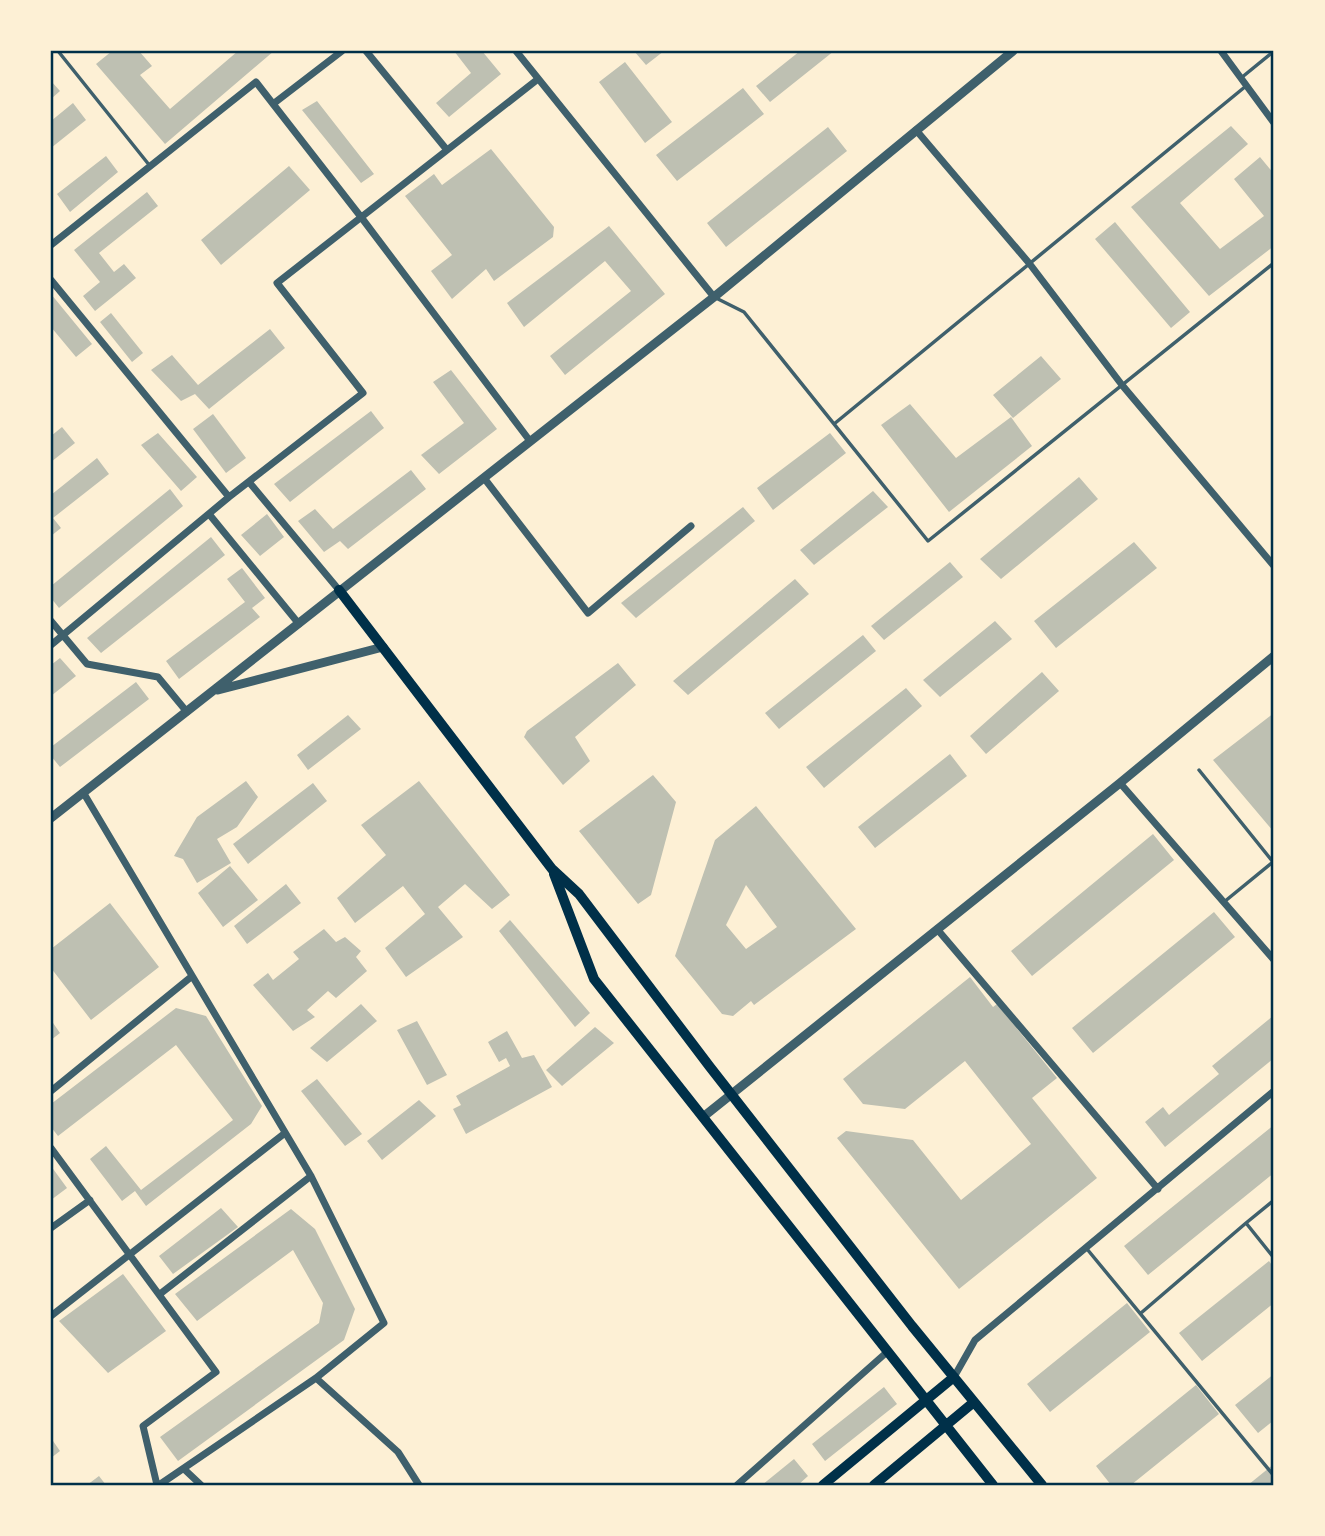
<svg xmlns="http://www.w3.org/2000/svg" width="1325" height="1536" font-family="Inter,sans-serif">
	<rect width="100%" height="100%" fill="#fdf0d5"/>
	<!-- building -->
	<path fill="#bec0b2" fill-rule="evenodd" d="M112,51H139L152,66L140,75L170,109L238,51H274L165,144L96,64Z
		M454,51H482L501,74L449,117L436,103L471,73Z
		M634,51H664L646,65Z
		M800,51H834L770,102L756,86Z
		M625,62L672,122L645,143L599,82Z
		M51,81L60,91L51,99Z
		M743,88L764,114L677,181L656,155Z
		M317,101L374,174L361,183L302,110Z
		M73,103L86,120L51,148V121Z
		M1231,126L1248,144L1180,203L1220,249L1264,216L1234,179L1260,157L1274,174V246L1209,296L1131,207Z
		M828,127L847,151L726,247L707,223Z
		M491,149L554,227L553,237L494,281L486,269L452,299L431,271L452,255L405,196L434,174L442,185Z
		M106,156L118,172L70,212L57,194Z
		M289,166L310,190L221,265L201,240Z
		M147,192L158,206L99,253L114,272L124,264L136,278L95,311L83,296L100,282L74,250Z
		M1115,222L1190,312L1171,328L1095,239Z
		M609,226L665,294L565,375L550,356L631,291L605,261L524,327L507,303Z
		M51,294L92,344L76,357L51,327Z
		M111,313L143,353L132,362L100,322Z
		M270,329L285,348L209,409L195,394L181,401L151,370L172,355L198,385Z
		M1041,356L1061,379L1013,418L993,395Z
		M451,370L497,429L439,474L421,455L464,423L433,382Z
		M910,404L956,458L1011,417L1032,446L949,512L881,425Z
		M371,411L384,428L290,502L274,484Z
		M213,414L246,458L226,473L193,429Z
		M62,427L75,443L51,462V436Z
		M158,433L197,477L181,491L141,445Z
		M830,433L846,453L773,510L757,488Z
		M97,458L109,474L53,518L61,528L51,536V495Z
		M411,470L426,489L348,549L340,541L324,552L298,521L315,509L333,529Z
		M1079,477L1098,499L1001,579L980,559Z
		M170,489L183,506L59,608L51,598V586Z
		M873,491L888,507L814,565L800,550Z
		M743,507L755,521L636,618L621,603Z
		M267,514L284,537L260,556L241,535Z
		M211,537L225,555L101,653L87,638Z
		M1134,542L1157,568L1056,648L1034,621Z
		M950,562L963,577L884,640L871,626Z
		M242,568L265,598L252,608L260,617L179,679L166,661L245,602L227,579Z
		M795,579L809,594L688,695L673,681Z
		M995,621L1012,639L940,697L923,680Z
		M863,635L876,651L779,729L765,713Z
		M60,658L76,676L51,696V665Z
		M618,663L636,685L575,737L590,761L563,785L524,737L527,731Z
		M1042,672L1059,691L986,754L970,736Z
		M136,682L149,699L60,767L51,756V747Z
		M906,688L922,706L824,788L806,767Z
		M1274,713V756L1271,759L1274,763V832L1213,760Z
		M348,715L361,729L308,770L297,755Z
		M950,754L967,776L875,848L858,827Z
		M653,775L676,802L651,895L638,904L579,831Z
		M246,781L258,797L237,827L217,839L231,863L197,883L183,859L174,856L197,817Z
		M419,781L510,895L492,909L465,884L438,907L463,937L406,977L385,948L425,914L403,886L355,923L337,898L386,855L361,825Z
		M313,783L327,801L248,864L233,844Z
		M756,806L856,929L754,1005L751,1001L733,1016L722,1014L675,956L715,840ZM746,885L777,927L746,949L726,925Z
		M1153,834L1174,860L1032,976L1011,951Z
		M230,866L258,900L223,927L198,893Z
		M286,884L301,903L247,944L234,926Z
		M110,903L159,967L91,1020L51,968V949Z
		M1214,912L1235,937L1093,1053L1072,1028Z
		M510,920L590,1013L575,1027L499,931Z
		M324,929L336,942L345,937L361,951L356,957L367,971L336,998L328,991L307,1010L315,1017L293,1031L253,985L268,973L273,980L299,959L293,952Z
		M970,977L993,1007L997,1004L1057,1078L1032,1098L1097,1178L959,1289L837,1138L846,1131L913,1140L961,1200L1031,1144L965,1061L905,1109L863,1104L843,1079Z
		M361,1004L377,1021L327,1062L310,1048Z
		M176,1008L206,1016L262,1106L251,1124L146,1206L135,1191L122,1201L90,1159L106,1146L141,1190L233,1120L176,1045L58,1136L51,1127V1104Z
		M1274,1015V1058L1165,1147L1145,1122L1163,1107L1169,1115L1219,1074L1212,1066Z
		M51,1020L60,1033L51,1040Z
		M417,1021L447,1075L427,1085L397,1030Z
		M595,1027L614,1043L562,1086L546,1070Z
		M507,1031L522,1058L534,1055L552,1087L466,1134L453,1109L461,1105L456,1096L510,1066L506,1058L499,1062L488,1042Z
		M317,1079L362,1134L345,1146L301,1091Z
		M419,1100L436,1116L382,1160L367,1141Z
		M1274,1125V1173L1148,1275L1124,1246Z
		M51,1166L67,1188L51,1200Z
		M221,1208L238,1227L173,1274L159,1256Z
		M291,1209L315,1229L355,1309L344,1340L178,1461L160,1437L319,1323L323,1303L293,1250L197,1321L175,1294Z
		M1269,1261L1274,1268V1303L1202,1361L1179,1333Z
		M123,1274L166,1331L108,1373L59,1321Z
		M1127,1303L1150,1332L1050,1412L1027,1384Z
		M1274,1374V1420L1258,1433L1235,1405Z
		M1196,1385L1219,1414L1131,1485H1111L1096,1466Z
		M884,1387L897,1404L825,1461L812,1444Z
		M51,1438L60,1451L51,1458Z
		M794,1459L808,1476L798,1485H762Z
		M1274,1464V1485H1248Z
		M99,1476L106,1485H87Z"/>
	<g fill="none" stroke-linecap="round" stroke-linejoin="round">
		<!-- service -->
		<path stroke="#3f606c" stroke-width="3.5" d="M58,51L150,166
			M1241,78L1274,51
			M714,297L744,312L928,541L1274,263
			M834,424L1246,86
			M1199,770L1273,862
			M1224,902L1274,861
			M1246,1223L1274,1200
			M1087,1249L1274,1476
			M1141,1313L1246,1223L1274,1258"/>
		<!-- minor -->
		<path stroke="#3f606c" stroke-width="7" d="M366,51L447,150
			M516,51L714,297
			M1221,51L1274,123
			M273,104L342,51
			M916,130L1029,263L1122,385L1274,566
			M51,245L256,82L361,217L530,441
			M51,280L229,497
			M484,478L588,613L691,526
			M249,482L339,590
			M209,514L299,624
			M51,621L87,664L158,677L187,712
			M51,645L229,497L363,393L277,283L538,79
			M1120,783L1274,960
			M83,792L311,1176L384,1323L316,1378L159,1485
			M937,929L1158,1189
			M51,1091L191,977
			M51,1148L216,1372L143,1426L157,1485
			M51,1228L90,1200
			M160,1294L311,1176
			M51,1316L285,1133
			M954,1377L975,1340L1274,1091
			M316,1378L398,1452L419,1485
			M184,1469L201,1485
			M737,1485L887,1352"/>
		<!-- tertiary -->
		<path stroke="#3f606c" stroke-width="9" d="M218,690L383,647
			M51,818L714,297L1013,51
			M703,1117L1120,783L1274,656"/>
		<!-- secondary -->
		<path stroke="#003049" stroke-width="10" d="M339,590L552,869L579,894L710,1067L912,1326L1042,1485
			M554,874L594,979L993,1485
			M823,1485L954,1377
			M874,1485L974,1402"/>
	</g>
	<!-- border -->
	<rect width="1325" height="1536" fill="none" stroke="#fdf0d5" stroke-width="105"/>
	<rect x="52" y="52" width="1220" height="1432" fill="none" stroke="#003049" stroke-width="2.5"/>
</svg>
